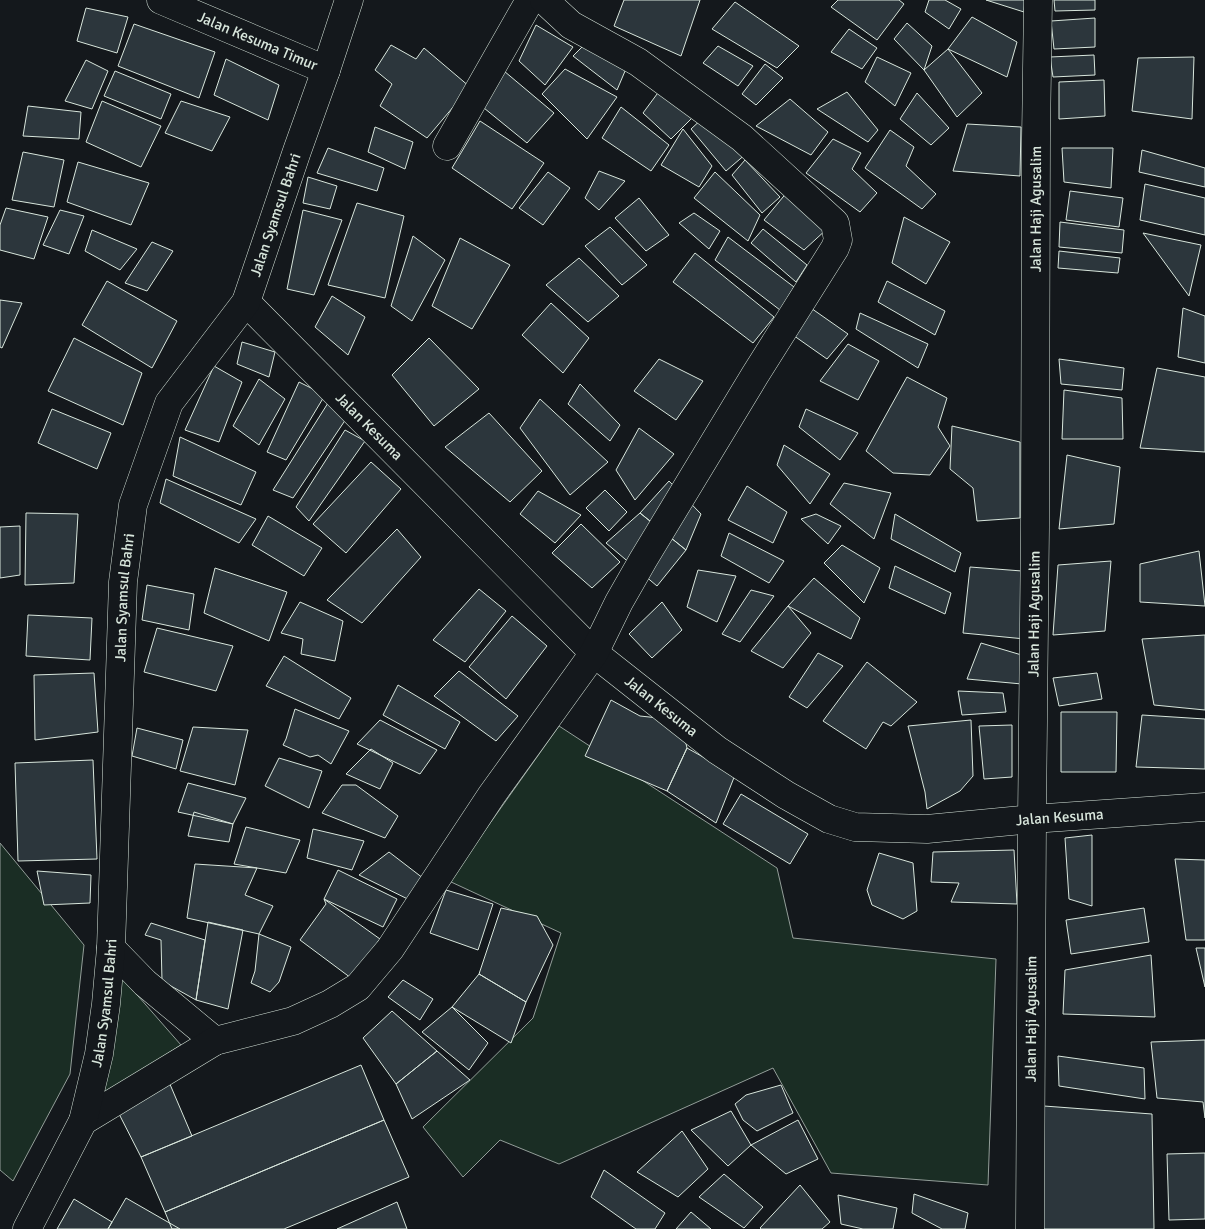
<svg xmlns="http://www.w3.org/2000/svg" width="1205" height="1229" font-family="Signika,sans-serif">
	<rect width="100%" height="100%" fill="#14181c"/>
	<!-- green -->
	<path fill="#1a2d24" stroke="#939e99" d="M559,726L777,868L793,938L996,959L988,1185L831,1173L773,1068L559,1164L500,1140L463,1177L423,1127L533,1018L561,933L449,881Z
		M0,843L84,945L70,1074L13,1181L0,1170Z
		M117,972L181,1045L99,1098Z"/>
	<!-- building -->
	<path fill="#2c363c" stroke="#d8e6dc" d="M624,0H700L681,56L614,26Z
		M838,0H899L904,4L877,40L831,7Z
		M929,0H945L961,9L949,29L925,12Z
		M986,0H1025L1024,12Z
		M1054,0H1095V10L1055,11Z
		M735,2L799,46L777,68L712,29Z
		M86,8L128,17L117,53L77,41Z
		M972,17L1017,42L1007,77L948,49Z
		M1095,18V47L1054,49L1051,21Z
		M907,23L932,46L924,70L894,39Z
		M134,24L215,52L199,98L118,66Z
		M536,25L573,47L545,85L519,61Z
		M849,29L877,48L862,69L831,52Z
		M391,45L416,59L424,48L470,87L427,138L380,106L392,84L375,70Z
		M584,45L628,64L617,90L573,56Z
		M718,46L753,66L738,86L703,63Z
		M948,49L982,93L957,117L924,70Z
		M1094,55L1095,75L1053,77L1050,57Z
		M877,57L911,73L895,106L865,82Z
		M1194,57L1192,119L1132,111L1138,58Z
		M226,59L279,85L268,120L214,95Z
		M86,60L108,71L92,109L65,101Z
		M765,64L783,78L756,105L742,94Z
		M565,69L617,97L587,139L542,94Z
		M115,71L171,94L161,119L104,96Z
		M504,71L554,113L527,143L484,108Z
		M1104,80L1105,116L1059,119V82Z
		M660,90L692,118L671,139L643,113Z
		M847,92L878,130L868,142L817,109Z
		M917,93L949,128L931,145L900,119Z
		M790,99L828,132L811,155L756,126Z
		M102,101L161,126L141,167L86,142Z
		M181,101L230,117L212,151L165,133Z
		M28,106L81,112L79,139L23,136Z
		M621,107L669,145L651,171L602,138Z
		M705,116L747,153L726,171L691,129Z
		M480,121L544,163L512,209L452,168Z
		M967,124L1021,127L1020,176L953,171Z
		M375,127L413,142L405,169L368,152Z
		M683,129L712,166L699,187L661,165Z
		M890,130L914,147L906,166L936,194L922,209L865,168Z
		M833,139L861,153L852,169L877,193L860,212L806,173Z
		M328,148L384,168L377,191L317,173Z
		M1062,148H1113L1111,188L1064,182Z
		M1142,150L1205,168V187L1139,172Z
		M23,152L64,160L54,207L12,200Z
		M745,160L780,197L762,213L732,175Z
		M78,162L149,183L131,225L67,202Z
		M599,171L625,181L599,210L585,198Z
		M548,172L570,188L543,225L519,208Z
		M715,172L760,215L748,241L694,198Z
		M308,177L337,186L330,209L303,203Z
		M1145,184L1205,198V235L1140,220Z
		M788,191L828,228L804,250L764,220Z
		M1070,191L1123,198L1119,227L1066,220Z
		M639,198L669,235L646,251L615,218Z
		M357,203L404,216L385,298L328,285Z
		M6,208L48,217L34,259L0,250V225Z
		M60,210L84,216L69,254L43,245Z
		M303,210L342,220L314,295L287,289Z
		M694,213L720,231L709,249L679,223Z
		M904,217L950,242L926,284L892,263Z
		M1060,222L1124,230L1122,253L1059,247Z
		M610,227L647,265L622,285L585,246Z
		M763,229L807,265L796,282L751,243Z
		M92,230L137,249L120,270L85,251Z
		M1143,233L1201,245L1189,296Z
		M413,236L445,260L412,321L391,306Z
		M728,237L794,287L780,310L715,260Z
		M460,238L510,265L472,329L432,306Z
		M152,242L173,251L147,291L125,283Z
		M1059,251L1120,258L1118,273L1058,268Z
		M695,253L774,317L753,343L673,282Z
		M579,258L619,296L588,322L546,285Z
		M107,281L177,321L152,368L82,325Z
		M887,281L945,311L935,335L878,302Z
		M332,296L365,317L348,355L315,327Z
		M0,300L22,303L2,348L0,347Z
		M551,303L589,338L563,373L522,335Z
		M808,306L848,334L827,359L790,333Z
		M1183,308L1205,316V363L1178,357Z
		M860,313L928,344L918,368L856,329Z
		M74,338L142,373L123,425L48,391Z
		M429,338L479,389L434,426L392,375Z
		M242,342L275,352L269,377L237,364Z
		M848,344L879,361L858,400L820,381Z
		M659,359L703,381L676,420L634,391Z
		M1059,359L1124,368L1122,390L1061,384Z
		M214,366L242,382L219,442L185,430Z
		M1157,368L1205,377V452L1140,448Z
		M907,377L947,398L938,427L950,446L930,475L893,473L866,451Z
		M259,379L285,399L259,445L233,426Z
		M299,382L325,395L286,460L267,452Z
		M580,384L620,425L610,441L568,404Z
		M1064,390L1122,398L1123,439H1062Z
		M540,399L608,462L570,495L520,428Z
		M328,403L348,416L293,498L273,490Z
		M52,409L111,433L97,469L38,443Z
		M806,409L858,433L840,460L799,427Z
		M489,413L542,471L510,502L445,447Z
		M952,426L1020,442V518L977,521L973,488L950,469Z
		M639,428L674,454L635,500L616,470Z
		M345,430L365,441L309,521L296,507Z
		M180,437L256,472L241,505L173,476Z
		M784,445L830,474L810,504L777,465Z
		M1067,455L1120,467L1114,524L1059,529Z
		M371,462L401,489L346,553L313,524Z
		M166,479L256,519L239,543L160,503Z
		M669,481L701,514L686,550L640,513Z
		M844,483L891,493L874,539L830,504Z
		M747,486L787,512L773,543L728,520Z
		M605,490L627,512L609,531L586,508Z
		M538,491L581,515L555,543L520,514Z
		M26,513L78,514L74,583L25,585Z
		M640,513L686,550L657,586L606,543Z
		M816,514L841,526L828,544L801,519Z
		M895,514L961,553L955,572L891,539Z
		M268,516L322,548L304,576L252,545Z
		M581,524L620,562L592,588L552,553Z
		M20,526V575L0,578V527Z
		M397,529L421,557L362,623L327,600Z
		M729,533L784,561L769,583L721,556Z
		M842,545L880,568L864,603L824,563Z
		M1199,551L1205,606L1140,602V564Z
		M1111,561L1105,631L1053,635L1058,565Z
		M895,566L951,593L945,614L889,588Z
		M970,567L1022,571L1025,639L963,633Z
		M215,568L287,592L269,641L204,613Z
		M698,570L736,576L717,622L687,607Z
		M814,578L860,618L851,639L788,606Z
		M147,585L194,594L189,630L142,620Z
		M479,589L506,611L465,662L433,640Z
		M751,590L774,596L740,642L722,634Z
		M300,602L343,621L335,661L301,654L303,639L281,633Z
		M662,602L682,630L652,658L629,634Z
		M788,606L811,633L783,668L751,651Z
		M28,615L92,618L90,660L26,656Z
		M512,616L547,646L506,699L469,667Z
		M157,628L233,646L216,691L144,672Z
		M1205,635V710L1154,705L1142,639Z
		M981,643L1025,656L1022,684L967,679Z
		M818,653L843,666L807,708L789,697Z
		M284,656L351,698L339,719L266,686Z
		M867,662L917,702L891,726L883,722L866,749L823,721Z
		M459,671L518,716L496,741L434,696Z
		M94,673L98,732L35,740L34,675Z
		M1097,673L1102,699L1059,706L1053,678Z
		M398,685L460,722L445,749L383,715Z
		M958,691L1003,693L1006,712L962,715Z
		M611,700L640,716L668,719L683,731L687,748L667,791L585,756Z
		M295,709L349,731L331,764L318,755L310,757L283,745L286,739Z
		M1061,712H1117L1116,772H1061Z
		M1142,715L1205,719V769L1136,767Z
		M380,720L437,750L420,774L357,744Z
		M971,720L973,776L960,791L927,809L925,792L908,726Z
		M1012,725V777L984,779L979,726Z
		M193,727L248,730L235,785L180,771Z
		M137,728L183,740L176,769L132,756Z
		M687,748L735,775L716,823L667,791Z
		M371,749L393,763L380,789L346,774Z
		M279,758L322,771L309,808L265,786Z
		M93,760L97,859L18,861L15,763Z
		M188,783L246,798L233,824L178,812Z
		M342,785H356L398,816L385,838L322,813Z
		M741,794L808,834L790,864L723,824Z
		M194,812L233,824L229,842L188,836Z
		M246,827L300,840L286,873L234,864Z
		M313,829L364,841L352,870L307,858Z
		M1092,835V906L1069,899L1065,838Z
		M1014,850L1017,904L951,902L959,883L931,882L933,852Z
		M389,852L432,885L430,910L359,875Z
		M879,853L913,863L917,911L903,919L872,905L867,890Z
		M1175,859L1205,860V940H1186Z
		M195,864L257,868L245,895L273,906L259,934L187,918Z
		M338,870L397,899L383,927L324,899Z
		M37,871L91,875L90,903L44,905Z
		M446,890L493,904L478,950L430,933Z
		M324,899L380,939L351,978L300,940L326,904Z
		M501,908L537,916L553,945L526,1002L479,974Z
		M1144,908L1149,942L1071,954L1066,920Z
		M208,922L243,930L228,1009L196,1000Z
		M151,923L205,940L196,1000L162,981L161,940L145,935Z
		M259,934L291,947L279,982L270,992L251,983L255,971Z
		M1196,948H1205V987Z
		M1151,955L1155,1017L1063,1014L1065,970Z
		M479,974L526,1002L511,1043L452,1007Z
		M403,980L433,999L420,1020L388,997Z
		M452,1007L488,1043L469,1070L422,1032Z
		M392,1011L437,1051L396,1084L363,1038Z
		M1205,1040V1118L1203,1102L1157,1098L1151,1042Z
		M437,1051L470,1080L412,1119L396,1084Z
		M1058,1056L1144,1068L1145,1099L1059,1086Z
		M361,1065L384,1120L165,1212L141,1157Z
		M169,1082L192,1136L141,1157L117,1110Z
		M781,1085L793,1113L757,1131L743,1120L735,1104L746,1095Z
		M1044,1106L1152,1114L1154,1229H1043Z
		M731,1111L751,1145L728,1166L691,1130Z
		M384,1120L409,1177L284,1229H172L165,1212Z
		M798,1120L818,1159L786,1174L751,1145Z
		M682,1131L708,1169L678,1197L637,1172Z
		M1205,1153V1219L1169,1220L1167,1154Z
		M604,1170L665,1213L655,1229H636L591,1197Z
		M724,1174L763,1207L744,1228L699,1197Z
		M800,1185L830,1222L822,1229H761L760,1228Z
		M914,1194L968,1213L965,1229H942L912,1213Z
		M838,1195L897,1208L893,1229H863L841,1224Z
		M126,1198L180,1229H108Z
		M74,1199L112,1222L108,1229H57Z
		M397,1202L407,1229H337Z
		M691,1212L711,1229H676Z"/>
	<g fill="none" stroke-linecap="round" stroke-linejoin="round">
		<!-- minor casing -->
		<g stroke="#d8e6dc" stroke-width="29">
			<g id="minor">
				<path id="s1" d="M161,0L326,70"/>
				<path d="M447,146L530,0"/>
				<path id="s2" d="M246,302L594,653L717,750L786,795L829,819L855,827L927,829L1032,819L1205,807"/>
				<path d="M111,948L145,983L215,1041"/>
				<path d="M83,1121L215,1041L293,1021L330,1004L358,987L390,949L491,796L594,653L619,602L643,560L755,375L835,248L838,240L835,223L742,138L638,62L571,25L544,0"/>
				<path id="s3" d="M27,1229L83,1121L99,1054L106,1004L111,948L123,582L133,505L169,403L246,302L297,151L326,70L349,0"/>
			</g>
		</g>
		<!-- tertiary casing -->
		<g stroke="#d8e6dc" stroke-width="29">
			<g id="tertiary">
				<path id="s4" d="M1030,1229L1032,819L1035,527L1036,138L1038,0"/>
			</g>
		</g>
		<!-- minor -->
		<use href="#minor" stroke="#14181c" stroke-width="28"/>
		<!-- tertiary -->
		<use href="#tertiary" stroke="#14181c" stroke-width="28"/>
	</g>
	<g text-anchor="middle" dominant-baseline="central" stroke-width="4" stroke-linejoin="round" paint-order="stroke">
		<!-- street labels -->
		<g font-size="15" fill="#d8e6dc" stroke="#14181c">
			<text stroke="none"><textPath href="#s1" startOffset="105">Jalan Kesuma Timur</textPath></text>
			<text stroke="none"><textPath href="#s4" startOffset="1020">Jalan Haji Agusalim</textPath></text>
			<text stroke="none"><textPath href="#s3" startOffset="1068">Jalan Syamsul Bahri</textPath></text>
			<text stroke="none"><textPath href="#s2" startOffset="175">Jalan Kesuma</textPath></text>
			<text stroke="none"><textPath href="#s3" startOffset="648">Jalan Syamsul Bahri</textPath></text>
			<text stroke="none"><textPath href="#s4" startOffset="615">Jalan Haji Agusalim</textPath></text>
			<text stroke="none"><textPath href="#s2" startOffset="580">Jalan Kesuma</textPath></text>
			<text stroke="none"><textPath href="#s2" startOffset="1015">Jalan Kesuma</textPath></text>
			<text stroke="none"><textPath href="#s3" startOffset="242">Jalan Syamsul Bahri</textPath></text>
			<text stroke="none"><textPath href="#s4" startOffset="210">Jalan Haji Agusalim</textPath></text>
		</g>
	</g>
</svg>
